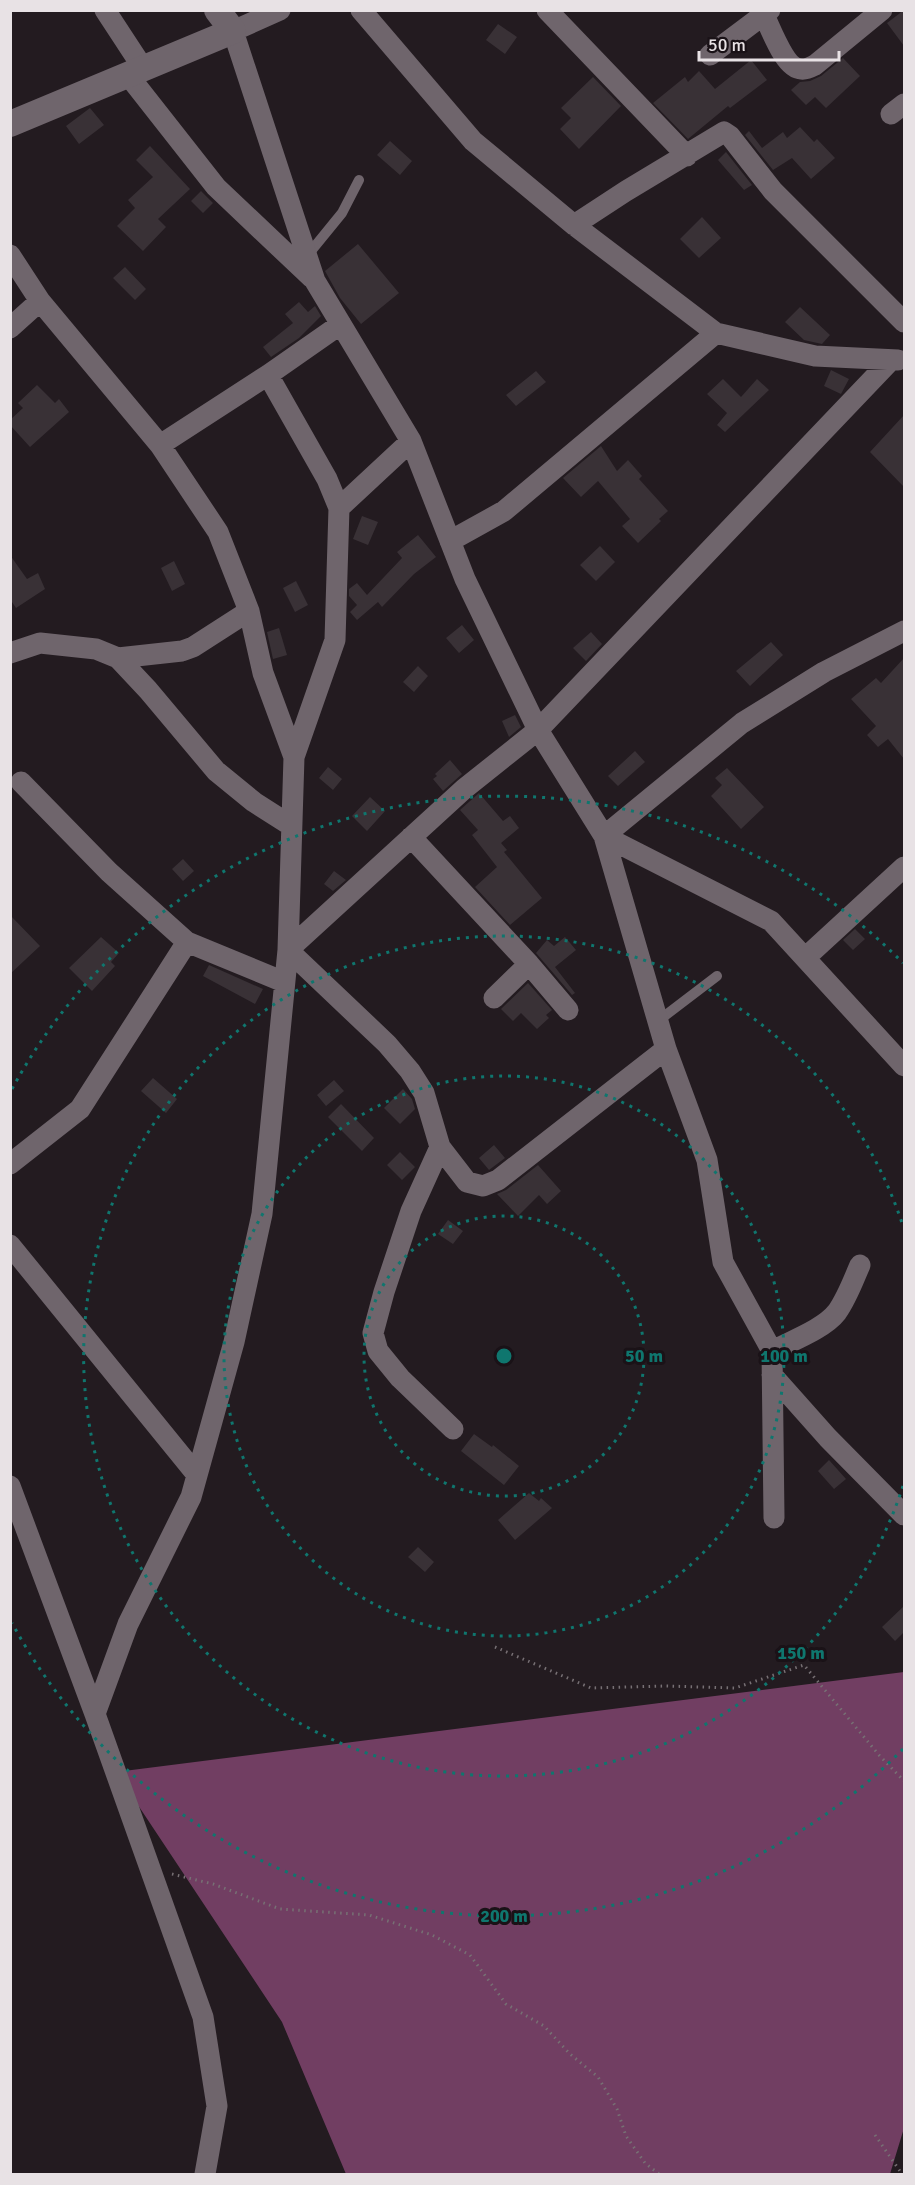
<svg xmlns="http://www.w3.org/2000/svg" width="915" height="2185" font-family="Signika,sans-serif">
	<rect width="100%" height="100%" fill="#231b20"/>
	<!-- forest -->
	<path fill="#713e62" d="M904,1672V2128L890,2174H346L282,2022L116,1772Z"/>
	<!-- building -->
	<path fill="#393136" d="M904,10V46L887,23Z
		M498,24L517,37L505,54L486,40Z
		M843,58L860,76L826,108L815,97L806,105L791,90L800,82L810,81L821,76Z
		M751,60L767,80L730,108L728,106L688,139L653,103L685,77L688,82L699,71L715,89Z
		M593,77L621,106L579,149L560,129L571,118L561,108Z
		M90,108L104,125L79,144L66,126Z
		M800,127L814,142L817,139L835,158L811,179L792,158L773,170L745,135L749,131L762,148L783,132L787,138Z
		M390,141L412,161L400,175L377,155Z
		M150,146L190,189L158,219L166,227L143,251L117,226L135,208L128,200L153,177L136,160Z
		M726,152L752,185L744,190L718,160Z
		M201,191L213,203L203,213L191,201Z
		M702,217L721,238L699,258L680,239Z
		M358,244L399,293L361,324L340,298L325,271Z
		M125,267L146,289L135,300L113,278Z
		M299,302L308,312L315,306L321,316L299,338L271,357L263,347L293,323L285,314Z
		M800,307L830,335L822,344L804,340L785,322Z
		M831,370L849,379L841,394L824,386Z
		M536,371L546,382L516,406L506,395Z
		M723,379L741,397L757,379L769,390L725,432L717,425L727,413L707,394Z
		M37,385L55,403L59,399L69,412L30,447L10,425V420L23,408L18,403Z
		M904,415V487L870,452Z
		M601,446L617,471L628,460L642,476L639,479L668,511L659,519L661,521L638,543L622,526L630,519L598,481L581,497L563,478Z
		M362,516L378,522L368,545L353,539Z
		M418,535L436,557L414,574L382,607L378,602L357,620L350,612L357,605L349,596V589L357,583L367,595L402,558L397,552Z
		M600,546L615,562L596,581L580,565Z
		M10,555L27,579L38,573L45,589L16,608L10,599Z
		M174,561L185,584L172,591L161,568Z
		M296,581L308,605L295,612L283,588Z
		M462,625L474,640L459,653L446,638Z
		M279,628L287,655L273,659L267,632Z
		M591,632L602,644L586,661L573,648Z
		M771,642L783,655L750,686L736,671Z
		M904,658V759L888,739L878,747L867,735L876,726L851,699L876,678L881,683Z
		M418,666L428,676L414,692L403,682Z
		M515,715L521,727L509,737L502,721Z
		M635,751L645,762L618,786L608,776Z
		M450,760L462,774L443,791L433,779L437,776L435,774Z
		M328,767L342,779L333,790L319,778Z
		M727,768L764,807L741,829L711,796L722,785L715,778Z
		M479,793L503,821L510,816L519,828L501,843L507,850L504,852L542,898L510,925L475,887L497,867L472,835L478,830L460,810Z
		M370,797L385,811L367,831L352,816Z
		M183,859L194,871L183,881L172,869Z
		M334,871L346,880L333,891L324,884Z
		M10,915L40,946L10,974Z
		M855,929L865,939L853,950L843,940Z
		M101,937L119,953L111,962L115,966L92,991L69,968Z
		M565,937L576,950L555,967L575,993L572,995L536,953L547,940L554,946Z
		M209,965L263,989L255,1004L203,976Z
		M528,983L552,1010L546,1015L549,1018L537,1029L521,1013L513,1021L501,1009Z
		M153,1078L177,1099L166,1113L141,1091Z
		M334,1080L344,1091L326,1106L317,1095Z
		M403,1089L412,1099L415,1109L400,1124L384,1108Z
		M341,1104L374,1138L362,1151L328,1117Z
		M494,1145L505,1158L489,1170L479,1158Z
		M400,1152L415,1167L402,1180L387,1165Z
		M538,1165L561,1191L547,1204L539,1195L518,1216L497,1194L506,1190Z
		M448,1220L463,1231L453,1244L438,1234Z
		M474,1434L492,1447L493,1445L519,1466L504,1485L461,1451Z
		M829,1460L846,1479L834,1489L818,1471Z
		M529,1493L539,1501L541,1498L552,1508L515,1540L498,1520Z
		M418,1547L434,1562L425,1572L408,1557Z
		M904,1606V1632L895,1641L882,1627Z"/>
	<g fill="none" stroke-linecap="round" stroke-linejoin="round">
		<!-- path -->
		<path stroke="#777074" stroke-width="3" stroke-dasharray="1.5 4.5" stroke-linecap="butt" d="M495,1647L591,1688L666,1686L735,1688L804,1665L879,1755L904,1781
			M172,1874L213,1884L280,1909L369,1915L432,1935L470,1955L506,2004L544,2026L570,2054L598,2077L617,2109L626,2136L645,2163L659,2174
			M875,2135L902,2174"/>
		<!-- service -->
		<path stroke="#6f656c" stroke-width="10" d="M307,256L342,213L359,180
			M658,1021L717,976"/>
		<!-- minor -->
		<path stroke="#6f656c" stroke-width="21" d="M105,10L143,68
			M280,10L233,31L315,281L411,441L465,579L538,730L891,360
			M361,10L473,141L574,225L716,333L815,356L898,360
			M547,10L687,156
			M764,15C771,29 785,69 801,69C806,70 811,67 815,65L882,10
			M710,55L770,10
			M128,75L216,187L312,278
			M891,114L904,104
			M574,225L626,191L724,132L730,136L773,191L904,322
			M10,255L40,301L160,445L218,532L249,611L263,673L294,757
			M10,328L40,301
			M268,375L327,479L339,508L335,640L294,757L288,950L387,1044L410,1071L424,1093L440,1147L467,1182L483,1186L498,1180L666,1049
			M160,445L268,375L341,324
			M339,508L411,441
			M450,541L504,511L716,333
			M10,653L40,643L96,649L118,658L148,690L216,771L254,802L290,825
			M118,658L182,651L193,647L249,611
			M21,782L109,872L187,942L284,982
			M411,837L529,964L568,1010
			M805,958L904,867
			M494,998L529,964
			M440,1147L411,1211L384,1292L373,1333L378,1351L400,1378L453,1429
			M10,1164L80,1109L187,942
			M10,1245L197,1475
			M772,1351C791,1341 824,1329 837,1312C847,1298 853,1281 860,1265
			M772,1375L828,1438L904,1515
			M10,1486L95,1714L203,2017L217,2106L205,2174
			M774,1518L772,1351L723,1262L707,1160L666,1049L604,836L771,921L904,1066
			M95,1714L128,1624L191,1497L234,1342L262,1214L288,950L464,789L538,730L604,836L742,723L824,672L904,631"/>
		<!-- tertiary -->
		<path stroke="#6f656c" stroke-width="26" d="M10,124L233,31L217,10"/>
	</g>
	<!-- distance rings -->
	<g fill="none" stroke="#0f766e" stroke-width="3" stroke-dasharray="3 6">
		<circle cx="504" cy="1356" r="140"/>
		<circle cx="504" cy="1356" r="280"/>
		<path d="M903 1486A420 420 0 1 1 903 1226"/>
		<path d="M903 1749A560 560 0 0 1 12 1623M12 1089A560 560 0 0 1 903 963"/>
	</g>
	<circle cx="504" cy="1356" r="9" fill="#0f766e" stroke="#1a1217" stroke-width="3"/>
	<g font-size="18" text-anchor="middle" font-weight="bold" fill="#0f766e" stroke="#1a1217" stroke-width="6" stroke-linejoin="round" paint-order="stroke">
		<text x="644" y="1362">50 m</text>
		<text x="784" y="1362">100 m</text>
		<text x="801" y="1659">150 m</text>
		<text x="504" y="1922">200 m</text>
	</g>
	<!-- border -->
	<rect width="915" height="2185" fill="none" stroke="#e8e2e5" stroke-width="24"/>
	<!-- scale -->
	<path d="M699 51v9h140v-9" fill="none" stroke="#e8e2e5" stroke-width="3"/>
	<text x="708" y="51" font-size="18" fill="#e8e2e5" stroke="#1a1217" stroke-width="4.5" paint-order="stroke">50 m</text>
</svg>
